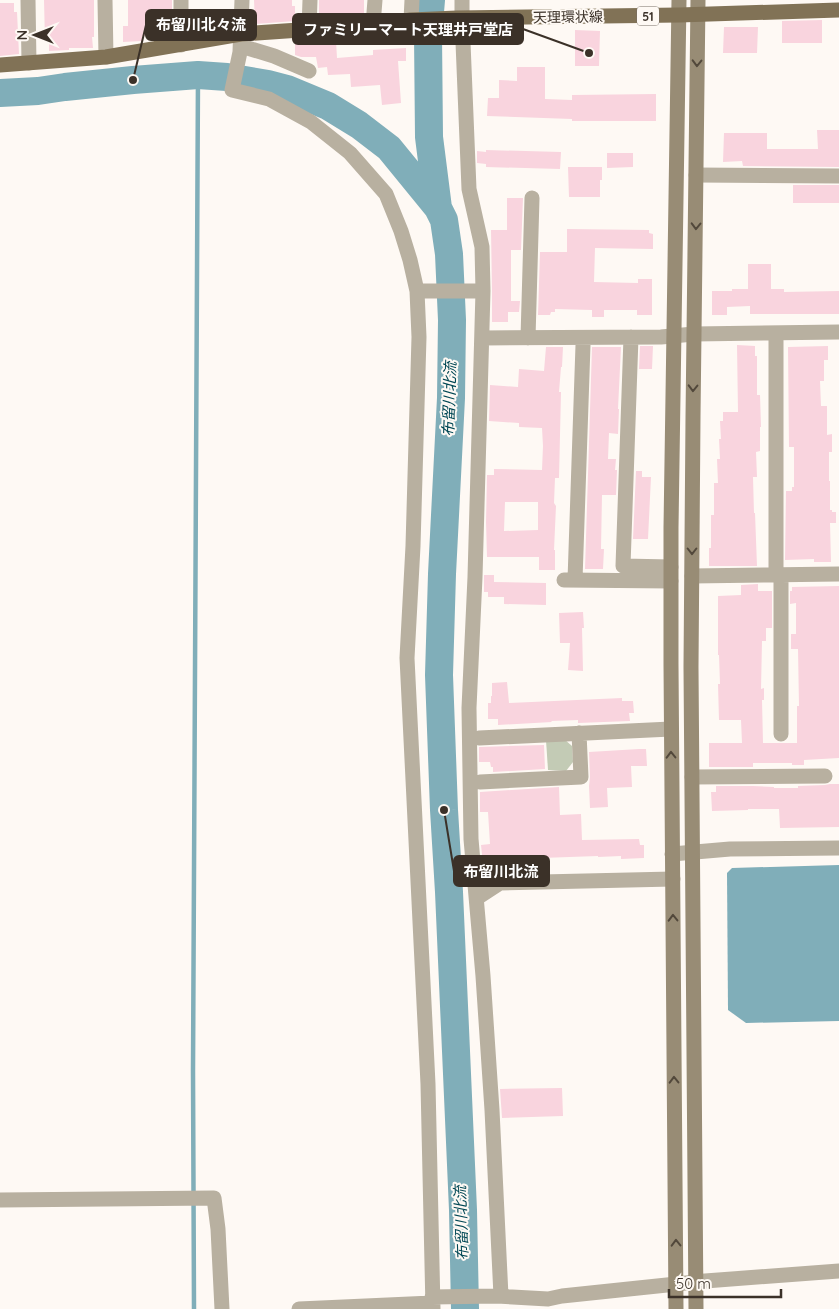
<svg xmlns="http://www.w3.org/2000/svg" width="839" height="1309" font-family="Quicksand,'Noto Sans JP',sans-serif">
	<rect width="100%" height="100%" fill="#fef9f4"/>
	<!-- green -->
	<path fill="#c3cbb5" d="M564,739L572,746L573,762L566,771L548,770L546,740Z"/>
	<!-- water -->
	<path fill="#80aeb9" d="M839,865V1021L746,1023L728,1010L727,873L732,868Z"/>
	<g fill="none" stroke-linecap="round" stroke-linejoin="round">
		<!-- stream -->
		<path stroke="#80aeb9" stroke-width="4.5" d="M194,1309L193,1071L198,75"/>
		<!-- river -->
		<path stroke="#80aeb9" stroke-width="28" d="M431,0L428,35L429,137L438,208L444,220L449,254L452,320L451,398L442,574L439,675L444,810L449,892L463,1210L465,1309
			M0,93L38,91L65,87L133,80L198,75L227,77L268,84L287,89L328,106L359,125L389,148L438,208"/>
	</g>
	<!-- building -->
	<path fill="#f9d4de" fill-rule="evenodd" d="M44,0H94V37H92L93,48H69V50L49,51V42H45Z
		M128,0H172V36H142V41L123,42V26H128Z
		M254,0H292V6H295V21L255,24Z
		M319,0H364V14H355V15H319Z
		M0,3H14V12H17L19,54L0,56Z
		M822,20V43H782V21Z
		M724,27H758L757,53H723Z
		M575,30L600,31L599,66H575Z
		M336,41L337,58L373,55V50L406,48V61H398L401,103L382,105L380,85L351,87L350,74L328,75L327,67L318,68L316,57H301L295,55V43Z
		M517,67H545V99L572,100V95L656,94V121H572V119L487,116L488,98H499V80L517,81Z
		M817,130H839V167L743,166L742,161L723,162L724,133H767V149H818Z
		M486,150L561,152L560,169L486,167V164L477,163V151L486,152Z
		M607,153H633V167L607,168Z
		M568,167H602V180H600V197H569Z
		M793,185H839V203H793Z
		M507,198H523L521,250H511V301H520L519,312H508V322H492V291L491,230H507Z
		M567,229L649,230V233L653,234V249L595,248L594,282L638,283V279H652V315H637V310H604V317H592V310L555,309V312H551L550,315H538L540,252H567Z
		M748,264H771V289H784V292L839,291V314H750V306L727,307V315H712V291H732V289H748Z
		M737,345L755,346V356H757V395H760L761,427H760V451L756,452L757,477H753L754,513H755L757,566H709V548H711V515H714V483H718L717,459H720L719,439H721L720,421H723V412H738Z
		M640,346H653L652,369H639Z
		M828,346V360H824V381H820L821,406H827V435L832,434V452H829V481H830V510H832V512H836V523H830L831,562H814V559L785,560L786,491H792V487H794V447H789L788,347Z
		M546,347H563L562,367H561L559,392H561L559,478H555L554,503L556,506L554,550H555V570H539V557H487L486,522L487,475H494V469L542,470L543,446L542,428L519,427V423L489,421L490,385L518,387L519,369L544,371ZM505,502H538V530L504,531Z
		M592,347H621L618,409H619L618,434L609,433L608,459H616L615,470H617L616,495H602L601,549H604L603,569H585Z
		M636,471H642V477H651L648,539H633Z
		M484,575H494V582L546,583V605L504,604V597H488V592H484Z
		M758,584V591H772V628H766V641H762L761,689L764,688V700H762L763,743H797V706H799L798,649H791V634H796V603L790,604V591H792V587L839,586V758L804,760V765H792V763H753V767H709V743H742L741,720H719L718,684H720L719,655H718V596L741,595V585Z
		M583,612L584,628H582L583,671L568,670L570,643H560L559,613Z
		M507,682L509,703L622,698V701H633L634,713H629L630,721L578,723V720L551,721L552,722L498,725V719H488V703H491V696H492V683Z
		M544,745L545,769L493,772V767H491L490,762H479V747Z
		M639,749H646L647,766H631L632,787L607,788L608,807L590,808L589,786L590,777L589,752Z
		M830,784H839V827L780,828L779,809H748V810L712,811L711,792H716V786H753L774,787V788H798V786L825,785Z
		M559,787L560,815L581,814L582,840L639,839L640,845H644V858L621,859V856L598,857V856L541,858V855L515,856V863L483,864L481,845L490,844L488,812H480V792Z
		M562,1088L563,1116L502,1118L500,1089Z"/>
	<g fill="none" stroke-linecap="round" stroke-linejoin="round">
		<!-- street -->
		<path stroke="#b8b0a0" stroke-width="15" d="M28,0L29,63
			M105,0L106,57
			M181,0V45
			M242,0L240,52L232,90L269,99L311,122L350,153L386,194L401,231L410,260L417,291L419,337L413,546L407,658L428,1084L433,1309
			M462,0V18L469,189L482,247L483,291L475,577L469,708L471,839L483,976L492,1110L501,1296
			M411,20L412,0
			M373,25L375,0
			M309,29L310,0
			M241,46L274,56L309,71
			M696,175L839,176
			M417,291H483
			M776,333V575
			M631,337L623,566L671,567
			M483,338L661,337L694,334L839,332
			M528,338L532,198
			M781,575V734
			M692,576L839,574
			M564,580L671,581
			M575,580L583,345
			M479,738L671,729
			M692,777L825,776
			M480,782L581,777L579,733
			M672,854L730,849L839,848
			M477,898L500,883L673,879
			M0,1200L214,1198L218,1229L222,1309
			M432,1297L497,1296L548,1299L562,1296L705,1281L839,1271
			M299,1309L432,1303"/>
		<!-- secondary -->
		<path stroke="#988c75" stroke-width="15" d="M676,1309L671,664V528L679,0
			M696,1309L691,667L693,417L698,0"/>
		<!-- primary -->
		<path stroke="#817256" stroke-width="15" d="M0,65L106,57L241,34L373,25L411,20L457,18L679,15L839,10"/>
	</g>
	<!-- one-way arrows -->
	<defs><path id="oneway-chevron" d="M-2-3.5L2.5 0L-2 3.5" fill="none" stroke-width="1.6" stroke-linecap="round" stroke-linejoin="round" transform="scale(1.25)"/></defs>
	<g stroke="#52483b">
		<use href="#oneway-chevron" transform="translate(697 63) rotate(91)"/>
		<use href="#oneway-chevron" transform="translate(696 226) rotate(91)"/>
		<use href="#oneway-chevron" transform="translate(693 388) rotate(91)"/>
		<use href="#oneway-chevron" transform="translate(692 551) rotate(90)"/>
		<use href="#oneway-chevron" transform="translate(671 755) rotate(-91)"/>
		<use href="#oneway-chevron" transform="translate(673 918) rotate(-91)"/>
		<use href="#oneway-chevron" transform="translate(674 1080) rotate(-91)"/>
		<use href="#oneway-chevron" transform="translate(676 1243) rotate(-91)"/>
	</g>
	<g text-anchor="middle" dominant-baseline="central" stroke-width="4" stroke-linejoin="round" paint-order="stroke">
		<!-- shield labels -->
		<rect fill="#fef9f4" stroke="#766d65" stroke-width="1" x="637" y="6.5" width="22" height="19" rx="4"/>
		<g font-size="12" font-weight="bold" fill="#3b3128">
			<text x="648" y="16">51</text>
		</g>
		<!-- street labels -->
		<g font-size="14" fill="#3b3128" stroke="#fef9f4">
			<text transform="translate(568 17) rotate(-1)">天理環状線</text>
		</g>
		<!-- water labels -->
		<g font-size="15" font-style="italic" fill="#004754" stroke="#fef9f4">
			<text transform="translate(449 399) rotate(-88)">布留川北流</text>
			<text transform="translate(461 1223) rotate(-92)">布留川北流</text>
		</g>
	</g>
	<!-- callouts -->
	<path fill="none" stroke="#3b3128" stroke-width="2" d="M133 80L146 25M589 53L523 29M444 810L454 871"/>
	<g fill="#3b3128" stroke="#fef9f4" stroke-width="2">
		<circle cx="133" cy="80" r="5"/>
		<circle cx="589" cy="53" r="5"/>
		<circle cx="444" cy="810" r="5"/>
	</g>
	<g fill="#3b3128" stroke="#3b3128" stroke-width="2">
		<rect x="146" y="10" width="110" height="30" rx="5"/>
		<rect x="293" y="14" width="230" height="30" rx="5"/>
		<rect x="454" y="856" width="95" height="30" rx="5"/>
	</g>
	<g font-size="15" text-anchor="middle" font-weight="bold" fill="#fff">
		<text x="201" y="30">布留川北々流</text>
		<text x="408" y="35">ファミリーマート天理井戸堂店</text>
		<text x="501" y="877">布留川北流</text>
	</g>
	<!-- north arrow -->
	<g transform="translate(35 35) rotate(270)" stroke="#fef9f4" stroke-width="4" paint-order="stroke">
	<path d="M0-4L9 19L0 12L-9 19Z" fill="#3b3128"/>
	<text y="-8" font-size="14" font-weight="bold" text-anchor="middle" fill="#3b3128">N</text>
	</g>
	<!-- scale -->
	<path d="M669 1289v8h112v-8" fill="none" stroke="#3b3128" stroke-width="2.5"/>
	<text x="676" y="1289" font-size="15" fill="#3b3128" stroke="#fef9f4" stroke-width="4" paint-order="stroke">50 m</text>
</svg>
